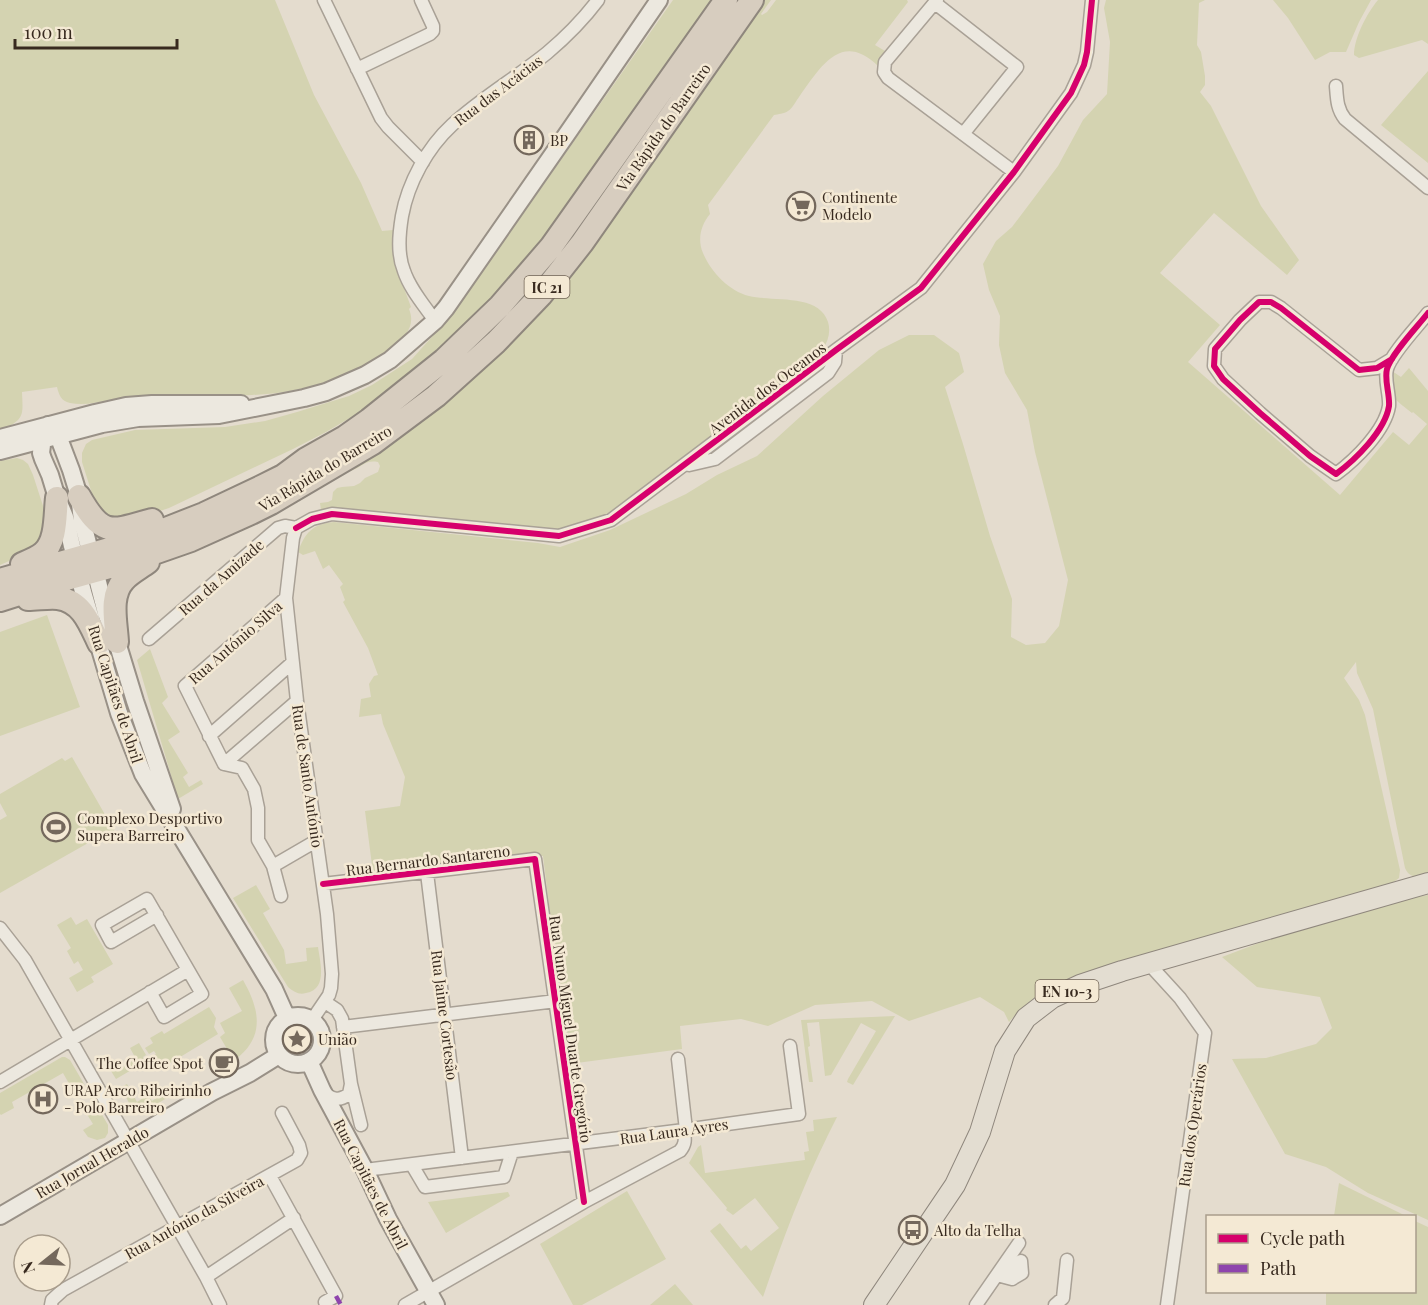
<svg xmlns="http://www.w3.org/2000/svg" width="1428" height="1305" font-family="'Playfair Display',serif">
	<rect width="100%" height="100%" fill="#e4dcce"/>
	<!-- green -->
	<path fill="#d4d3b1" d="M0,0H275L314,95L361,183L382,231L393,230C392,261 401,279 411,307L409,309C416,326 405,337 393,347C353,378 303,393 252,395C219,396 185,393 152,395C138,396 124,398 111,400C98,402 84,406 70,403C61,401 59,395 57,387L22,392C23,416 25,419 0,431Z
		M673,0H713L532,255L469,324L384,398L326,432L293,449L169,508L133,520L115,521L103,514L94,500L82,462V453L86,444L92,440L135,430L225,427L265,421L297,412L349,396L372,385L412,359L456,310L463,297L497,251Z
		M761,0H771L761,14L762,15L767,12L776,0H907L908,2L875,45L885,51L879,60L878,66C841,30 820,68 799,97C796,101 792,109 788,111C784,114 778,114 774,115L708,205L710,214C701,225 697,239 703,253C711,272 729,291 749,296C773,302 819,293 828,322C831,332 828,341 823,349L624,504C602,518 581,526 555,530L342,511L321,510L320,503L328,502L332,500L333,492L337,488L342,487L354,486L360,483L365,478L378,472L380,466L378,462C365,460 365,465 355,469C351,471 348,472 345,473L374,453L621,203L625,204L626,201L625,196L718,64L721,65L729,55L726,51Z
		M1106,0H1205L1199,3L1197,45L1201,52L1205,76V85L1200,92L1211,106L1261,206L1299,260L1287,275L1214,213L1160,273L1220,325L1188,362L1340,495L1393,432L1409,445L1427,424L1413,412L1412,413C1392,397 1388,397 1392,371L1401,377L1409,368L1428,391V876C1418,877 1410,879 1405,868L1373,709L1357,673L1356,662L1344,678L1359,700L1365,715L1400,870L1399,878L1391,884L1070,978C1045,988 1026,1002 1009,1022L1004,1012L980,997L909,1021L872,1001L815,1005L768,1026L741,1019L680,1026L682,1049L569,1064L543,856L529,855L373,873L365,811L400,806L405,777L383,724L381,714L359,717L361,699L371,697L369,684L374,676L378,675L368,648L343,602L345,600L340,587L343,584L329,565L323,569L315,551L303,555L298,552C305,533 312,524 334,522L538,543L560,547L610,530L686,494L717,475L757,456L823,396L879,350L909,335H934L959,353L964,372L945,387L963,444L990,536L1012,599L1011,637L1026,645L1045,643L1059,626L1068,580L1035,452L1027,410L1005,373L999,345L1000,316L989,290L983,264L996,241L1012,227L1058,166L1083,120L1107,94L1110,42L1104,8Z
		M1273,0H1371L1359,22L1346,52H1330L1315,60L1288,18Z
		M1378,0H1428V44L1422,40L1359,58L1354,55C1354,38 1367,13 1378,0Z
		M1428,71V163L1381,125Z
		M17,458L23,460L28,464L33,475L44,509L47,521L42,542L25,554L0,565V461Z
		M47,615L80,707L0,736V632Z
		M150,649L168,697L162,703L180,732L168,740L188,773L183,777L189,787L201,780L203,784L178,799L137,660Z
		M72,757L119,839L110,844L104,834L0,893V820L7,816L0,803V794L62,758L65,761Z
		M256,885L270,909L263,913L284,950L286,964L307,961L306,948L318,947C320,962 328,989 306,993C299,995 294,992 288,987L233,898Z
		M1428,895V1220L1368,1193L1326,1167L1285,1154L1232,1059L1266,1058L1316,1044L1332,1028L1320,997L1257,987L1222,957L1259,943L1384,903Z
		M71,917L76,925L87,919L113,964L91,977L94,982L77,992L69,978L83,970L78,961L74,964L67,951L71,948L57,925Z
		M243,980C259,1008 266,1036 236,1059L232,1052L230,1054L220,1037L225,1033L220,1023L242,1011L229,988Z
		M209,1007L216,1018L214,1027L218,1034L167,1065L165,1062L156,1067L150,1057L156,1054L154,1051L149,1054L145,1048L153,1043L150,1038L162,1031L164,1034Z
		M895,1016L853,1085L847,1082L848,1079L876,1031L861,1023L831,1075L825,1076L819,1022L807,1023L810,1046L808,1047L813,1082H809L801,1020Z
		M139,1043L146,1055L143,1057L145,1062L116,1079L106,1063L113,1059L119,1069L136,1059L130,1048Z
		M62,1057H65L70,1060L108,1125V1133L105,1138L97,1140L88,1137L83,1130L93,1124L85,1111L94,1105L81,1084L72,1089L63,1073L12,1102L14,1108L1,1115L0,1114V1093Z
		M127,1084L137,1102L148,1095L152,1101L172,1088L174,1092L176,1091L177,1092L145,1111C131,1115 127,1097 121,1087Z
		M837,1117C807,1175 784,1235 763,1297L710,1231L720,1223L741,1249L746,1245L751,1251L779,1228L755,1198L733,1215L726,1210L727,1208L689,1163L698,1147L701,1145L705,1173L805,1160L804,1152L809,1151L806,1132L814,1131L813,1120Z
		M1339,1183L1406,1216H1334Z
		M627,1191L666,1259L582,1305H573L540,1244Z
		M508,1192L510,1196L446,1233L428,1202Z
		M1415,1221L1428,1227V1305H1326V1292H1414Z
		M675,1284L693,1305H650Z"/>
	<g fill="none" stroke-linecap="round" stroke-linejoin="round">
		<!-- street casing -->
		<g stroke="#a9a196" stroke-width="15">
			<path id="street" d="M324,0L381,118L388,127L423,162
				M937,0L885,62L884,72L888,78L1014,172
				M935,3L1017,67L963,134
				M357,69L430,34L433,31V26L421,0
				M1336,86C1337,99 1337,109 1345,119L1428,188
				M435,321C424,305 410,289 404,271C397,254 399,234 402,216C408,183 427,148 452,125C481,98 516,78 547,53C566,37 583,20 598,0
				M1392,359L1377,368L1359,370L1281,308L1271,302H1259L1240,320L1215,349L1214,366L1223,379L1260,413L1310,456L1336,474C1355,460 1385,431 1389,406C1390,394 1384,380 1387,369C1391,354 1418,326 1428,313
				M689,465L715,459L828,373L835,362L836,350
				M296,528L312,519L332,514L559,536L611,520L836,350L921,288L1014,172L1071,93L1084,65L1087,52L1092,0
				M296,528L293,538L286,598L297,701L327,914L332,974L331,988L329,995L312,1020
				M149,639L278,528L285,526L296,528
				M209,736L292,663
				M224,764L297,701
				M273,866L316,841
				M427,873L462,1158
				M323,884L535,859L584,1202
				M281,896L273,866L258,840V808L254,789L242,768L224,764L185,686L286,598
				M0,928L25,960L206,1277L220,1305
				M1149,964L1180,998L1205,1033L1167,1305
				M150,992L164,1017L202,994L147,899L102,925L111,942L157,915
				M325,1002L337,1010L342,1019L351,1084L361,1125
				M343,1027L556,1001
				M678,1059L686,1130
				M0,1082L188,970
				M324,1092C332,1100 340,1101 349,1094L351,1084
				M412,1165L425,1187L504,1177L512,1152
				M365,1170L684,1130L799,1114L790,1046
				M270,1176L336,1296L325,1302
				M1021,1261L1022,1273L1012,1279L997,1275Z
				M206,1277L294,1218
				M51,1305L52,1300L63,1290L297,1160L301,1153L299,1145L282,1113
				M405,1305L584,1202L680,1151C686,1144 685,1139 684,1130
				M976,1305L1019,1243
				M1055,1305L1063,1298L1067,1260"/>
		</g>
		<!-- secondary casing -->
		<g stroke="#999187" stroke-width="20">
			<path id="secondary" d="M48,425L42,445L41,453L43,459L50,475L57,498L65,517L83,592L119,713L143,774L274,989L287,1018
				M49,427L60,441L71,470L79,496L82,520L106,613L117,642L135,701L172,809
				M0,438L95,413L126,406L152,404H241
				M0,451L102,424L138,418L219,415L304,398L326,392L365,375L390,360L435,321L446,308L569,131L659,0
				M274 1040a24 24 0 1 1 48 0a24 24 0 1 1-48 0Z
				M309,1061L322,1090L365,1170L388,1219L436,1305
				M0,1216L212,1092L250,1073L279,1055"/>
		</g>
		<!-- primary casing -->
		<g stroke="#8f877d" stroke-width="22">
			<path id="primary" d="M874,1305L955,1185L980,1132L1005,1051L1026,1018L1052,998L1080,985L1122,971L1428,883"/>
		</g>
		<!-- highway casing -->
		<g stroke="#8f877d" stroke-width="26">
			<path id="highway" d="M79,496C102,537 110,532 152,520
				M22,564C29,561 37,558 43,553C57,541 55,515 57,498
				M0,580L109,549L148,536L204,514L263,486L283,476L306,459L345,437L369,420L444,360L500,306L551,247L726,0
				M28,599C38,599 48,597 58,598C82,601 90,624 99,643
				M0,600L63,580L128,562L191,540L251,513L271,503L373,443L436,396L496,342L541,295L582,243L752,0
				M117,642C116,622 109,596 124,580C130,573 140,568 148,562"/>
		</g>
		<!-- street -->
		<use href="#street" stroke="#ece8df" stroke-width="12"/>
		<!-- secondary -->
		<use href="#secondary" stroke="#ece8df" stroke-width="16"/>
		<!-- primary -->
		<use href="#primary" stroke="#e3ddd1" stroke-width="20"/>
		<!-- highway -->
		<use href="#highway" stroke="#d7cdbf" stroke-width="22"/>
		<!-- quiet -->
		<path stroke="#8e44ad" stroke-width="4.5" stroke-dasharray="9 4.5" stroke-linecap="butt" d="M336,1296L341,1305"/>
		<!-- cycleway casing -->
		<g stroke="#f4e9d4" stroke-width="10">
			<path id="cycleway" d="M1392,359L1377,368L1359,370L1281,308L1271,302H1259L1240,320L1215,349L1214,366L1223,379L1260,413L1310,456L1336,474C1355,460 1385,431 1389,406C1390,394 1384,380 1387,369C1391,354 1418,326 1428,313
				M296,528L312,519L332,514L559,536L611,520L836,350L921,288L1014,172L1071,93L1084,65L1087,52L1092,0
				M323,884L535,859L584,1202"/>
		</g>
		<!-- cycleway -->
		<use href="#cycleway" stroke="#d6006c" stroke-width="6"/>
	</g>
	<!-- icons -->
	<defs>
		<g id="building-ring" transform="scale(1.5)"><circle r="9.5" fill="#f4e9d4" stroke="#74685c" stroke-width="1.5"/><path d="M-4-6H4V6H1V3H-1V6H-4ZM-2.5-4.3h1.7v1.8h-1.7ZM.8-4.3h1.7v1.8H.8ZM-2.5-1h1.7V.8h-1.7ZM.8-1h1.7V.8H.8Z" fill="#74685c"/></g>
		<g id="supermarket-ring" transform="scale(1.5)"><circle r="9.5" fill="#f4e9d4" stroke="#74685c" stroke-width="1.5"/><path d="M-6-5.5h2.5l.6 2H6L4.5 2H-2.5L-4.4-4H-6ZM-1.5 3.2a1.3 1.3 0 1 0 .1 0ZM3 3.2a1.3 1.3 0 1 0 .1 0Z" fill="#74685c"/></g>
		<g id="stadium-ring" transform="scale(1.5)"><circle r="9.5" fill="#f4e9d4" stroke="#74685c" stroke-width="1.5"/><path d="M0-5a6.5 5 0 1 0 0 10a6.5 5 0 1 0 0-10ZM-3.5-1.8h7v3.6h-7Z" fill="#74685c"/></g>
		<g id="sight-ring" transform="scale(1.5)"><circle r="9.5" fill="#f4e9d4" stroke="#74685c" stroke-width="1.5"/><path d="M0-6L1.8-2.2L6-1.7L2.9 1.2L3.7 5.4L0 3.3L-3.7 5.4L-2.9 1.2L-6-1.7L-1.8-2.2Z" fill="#74685c"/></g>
		<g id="cafe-ring" transform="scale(1.5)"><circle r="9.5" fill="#f4e9d4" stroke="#74685c" stroke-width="1.5"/><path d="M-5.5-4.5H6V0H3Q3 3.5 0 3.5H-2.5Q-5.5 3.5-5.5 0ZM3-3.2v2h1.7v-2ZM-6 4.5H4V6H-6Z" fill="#74685c"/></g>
		<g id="hospital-ring" transform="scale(1.5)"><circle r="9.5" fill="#f4e9d4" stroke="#74685c" stroke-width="1.5"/><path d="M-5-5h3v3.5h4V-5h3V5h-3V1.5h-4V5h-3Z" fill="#74685c"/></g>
		<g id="bus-ring" transform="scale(1.5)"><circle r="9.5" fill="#f4e9d4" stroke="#74685c" stroke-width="1.5"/><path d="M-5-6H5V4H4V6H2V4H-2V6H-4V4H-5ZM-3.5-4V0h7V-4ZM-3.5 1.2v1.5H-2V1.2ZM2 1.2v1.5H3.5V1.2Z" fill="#74685c"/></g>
	</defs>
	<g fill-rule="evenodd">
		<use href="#building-ring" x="529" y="140"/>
		<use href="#supermarket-ring" x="801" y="206"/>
		<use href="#stadium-ring" x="56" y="827"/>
		<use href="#sight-ring" x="297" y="1039"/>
		<use href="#cafe-ring" x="224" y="1063"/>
		<use href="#hospital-ring" x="43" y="1099"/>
		<use href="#bus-ring" x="913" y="1230"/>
	</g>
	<g text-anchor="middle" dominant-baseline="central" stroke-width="5" stroke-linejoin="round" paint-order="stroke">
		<!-- shield labels -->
		<g fill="#f4e9d4" stroke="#706355" stroke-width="1.5">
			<rect x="524.5" y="276" width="45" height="22" rx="4.5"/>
			<rect x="1035.5" y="980" width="63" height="22" rx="4.5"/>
		</g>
		<g font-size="14" font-weight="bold" fill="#382a1f">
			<text x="547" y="287">IC 21</text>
			<text x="1067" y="991">EN 10-3</text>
		</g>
		<!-- street labels -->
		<g font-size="15" fill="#382a1f" stroke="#f4e9d4">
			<text transform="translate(498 90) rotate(-37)">Rua das Acácias</text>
			<text transform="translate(663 127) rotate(-55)">Via Rápida do Barreiro</text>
			<text transform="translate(767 388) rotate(-37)">Avenida dos Oceanos</text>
			<text transform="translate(325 468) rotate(-31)">Via Rápida do Barreiro</text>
			<text transform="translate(221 577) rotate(-41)">Rua da Amizade</text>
			<text transform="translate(235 642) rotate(-41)">Rua António Silva</text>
			<text transform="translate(116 694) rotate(72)">Rua Capitães de Abril</text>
			<text transform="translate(308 776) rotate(82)">Rua de Santo António</text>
			<text transform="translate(428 860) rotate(-7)">Rua Bernardo Santareno</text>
			<text transform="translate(445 1015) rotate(83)">Rua Jaime Cortesão</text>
			<text transform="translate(571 1029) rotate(82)">Rua Nuno Miguel Duarte Gregório</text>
			<text transform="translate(1192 1125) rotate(-82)">Rua dos Operários</text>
			<text transform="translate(674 1131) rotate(-8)">Rua Laura Ayres</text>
			<text transform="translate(92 1162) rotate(-30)">Rua Jornal Heraldo</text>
			<text transform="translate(371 1184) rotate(63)">Rua Capitães de Abril</text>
			<text transform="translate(194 1217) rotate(-29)">Rua António da Silveira</text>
		</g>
		<!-- poi labels -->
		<g font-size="15" fill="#382a1f" stroke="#f4e9d4" text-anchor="start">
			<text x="550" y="140">BP</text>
			<text x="822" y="197">Continente<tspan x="822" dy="17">Modelo</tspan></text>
			<text x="77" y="818">Complexo Desportivo<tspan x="77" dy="17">Supera Barreiro</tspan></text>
			<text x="318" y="1039">União</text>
			<text x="203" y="1063" text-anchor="end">The Coffee Spot</text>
			<text x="64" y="1090">URAP Arco Ribeirinho<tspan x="64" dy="17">- Polo Barreiro</tspan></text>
			<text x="934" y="1230">Alto da Telha</text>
		</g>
	</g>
	<!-- legend -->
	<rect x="1206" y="1215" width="210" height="78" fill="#f4e9d4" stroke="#a99d8c" stroke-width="1.5"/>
	<rect x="1218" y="1234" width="30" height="9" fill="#d6006c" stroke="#a99d8c" stroke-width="1.5"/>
	<text x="1260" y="1245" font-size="18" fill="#382a1f">Cycle path</text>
	<rect x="1218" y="1264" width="30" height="9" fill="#8e44ad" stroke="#a99d8c" stroke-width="1.5"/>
	<text x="1260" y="1275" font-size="18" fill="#382a1f">Path</text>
	<!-- north arrow -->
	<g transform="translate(42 1263) rotate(252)"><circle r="28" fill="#f4e9d4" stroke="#a99d8c" stroke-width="1.5"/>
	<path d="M0-4.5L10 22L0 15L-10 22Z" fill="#74685c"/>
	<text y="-9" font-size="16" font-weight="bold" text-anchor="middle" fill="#382a1f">N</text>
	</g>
	<!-- scale -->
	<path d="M15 39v9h162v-9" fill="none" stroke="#382a1f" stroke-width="3"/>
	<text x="24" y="39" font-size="18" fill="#382a1f" stroke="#f4e9d4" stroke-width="4.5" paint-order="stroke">100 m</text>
</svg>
